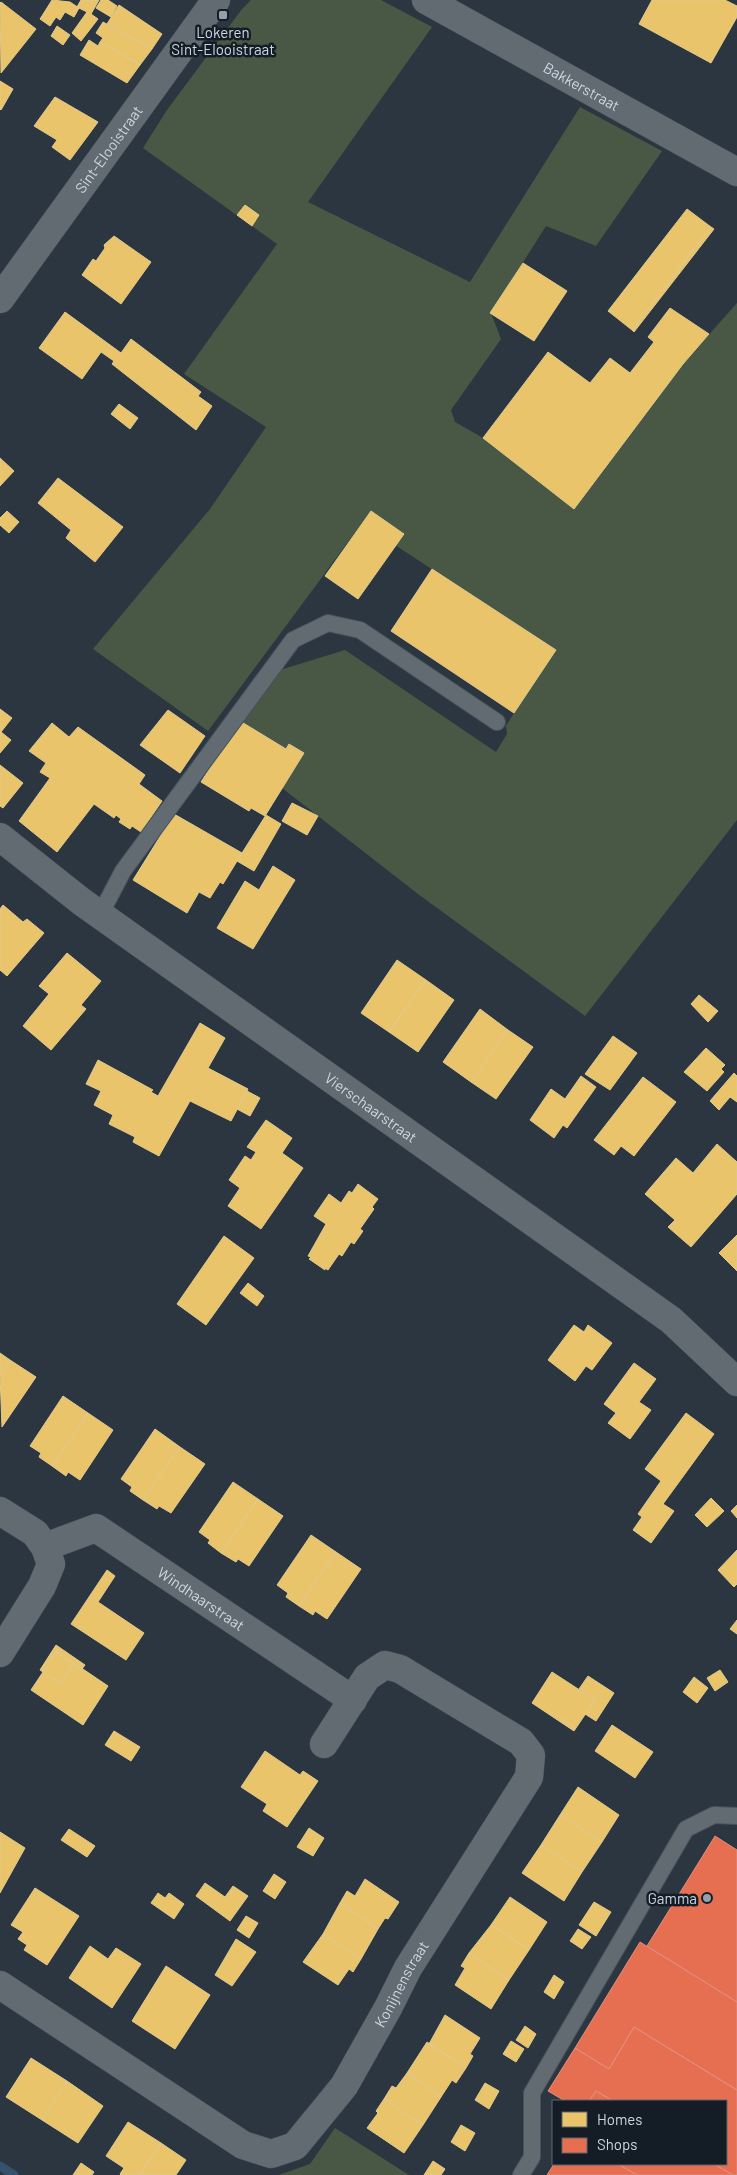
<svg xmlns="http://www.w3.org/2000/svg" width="737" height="2175" font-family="Barlow,sans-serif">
	<rect width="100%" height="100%" fill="#2b3641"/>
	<!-- green -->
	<path fill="#495844" d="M251,0H381L432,27L308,202L470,282L580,107L662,151L596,246L546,226L491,313L501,339L451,410L455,422L483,438L574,509L683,364L737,303V820L585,1016L418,894L282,788L304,753L290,744L286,749L240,721L280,670L345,650L496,752L507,734L506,726L514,713L555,650L395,545L403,533L371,511L208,731L93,649L210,509L266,427L184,374L277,244L143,148L167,110L242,9Z
		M335,2128L409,2175H279L310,2164Z"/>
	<!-- homes -->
	<path fill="#e9c46a" stroke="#e0ca8e" d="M52,0L70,2L79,8L74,17L65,12L60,20L56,17L50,26L40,19Z
		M81,0H99L91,14L98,19L81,41L72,33L87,12L77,7Z
		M101,0H108L117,6L111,17L96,8Z
		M652,0H725L737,6V17L711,63L639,24Z
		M1,2L36,29L1,73L0,3Z
		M119,5L162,34L152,49L107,24Z
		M103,22L152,49L140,65L100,42L103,38L96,33Z
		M57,26L70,35L63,45L51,36Z
		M89,40L98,46L100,42L140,65L127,83L80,55Z
		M0,81L13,89L1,110L0,109Z
		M55,97L98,122L70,160L52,147L57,140L34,126Z
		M245,205L259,215L252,226L237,215Z
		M687,209L711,227L632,330L608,311Z
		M711,227L714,229L634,332L632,330Z
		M114,236L151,262L121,304L82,275L93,259L96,261L105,248L104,245Z
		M523,263L567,291L534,341L490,313Z
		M670,308L709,334L683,364L574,509L483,438L548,352L590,383L610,358L630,373L654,342L648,337Z
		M65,312L121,353L131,339L201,392L198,396L212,406L196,430L112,364L114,361L101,352L82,379L39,348Z
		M119,404L138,418L130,429L111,414Z
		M0,458L14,471L0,486Z
		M58,478L123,527L95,562L66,538L71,530L38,503Z
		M7,511L19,522L9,533L0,525V518Z
		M371,511L404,534L358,599L325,576Z
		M432,569L556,650L514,713L391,631Z
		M0,709L12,718L1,732L11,740L0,753Z
		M168,710L205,736L180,773L140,745Z
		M240,721L286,749L289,744L304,753L265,816L251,808L249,811L201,782Z
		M52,723L69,737L78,727L145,775L139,784L162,801L141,832L132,826L130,829L119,822L121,819L116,815L114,818L94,804L57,852L19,821L50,778L40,772L46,763L29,751Z
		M0,765L23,783L3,808L0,806Z
		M292,803L318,816L307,835L282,821Z
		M174,814L242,853L223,884L220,882L210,898L199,892L187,913L133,880Z
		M266,815L281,824L254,871L237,861Z
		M273,866L295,880L253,949L217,928L245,881L259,890Z
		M3,905L23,922L27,919L44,933L7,976L0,970V909Z
		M67,953L101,981L81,1005L86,1009L51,1050L23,1026L49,994L39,986Z
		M397,960L426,980L389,1032L361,1013Z
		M426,980L454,1000L418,1052L389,1032Z
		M699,995L718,1011L708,1022L691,1004Z
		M480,1009L508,1030L471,1082L443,1062Z
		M200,1023L225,1038L208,1068L248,1089L231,1121L190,1101L159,1156L133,1142L135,1137L109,1124L113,1115L94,1105L101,1091L86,1084L98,1060L153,1090L151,1092L158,1096Z
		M508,1030L533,1047L496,1099L471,1082Z
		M613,1036L637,1053L610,1090L585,1074Z
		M706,1048L725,1065L721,1069L724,1072L707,1091L684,1072Z
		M734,1073L737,1076V1102L730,1097L719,1110L710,1101Z
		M581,1076L596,1087L567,1128L563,1125L554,1138L530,1120L551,1089L565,1099Z
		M643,1077L676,1102L634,1156L621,1146L614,1155L594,1140Z
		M247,1091L260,1098L250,1116L237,1109Z
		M266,1120L292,1138L282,1153L303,1168L261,1229L228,1206L240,1188L229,1180L245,1156L251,1160L256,1152L247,1147Z
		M717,1144L737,1162V1194L691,1247L668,1227L675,1220L645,1194L676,1158L693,1173Z
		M358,1184L378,1199L372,1207L374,1209L360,1229L363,1231L354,1244L351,1242L342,1256L339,1254L328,1270L325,1268V1270L309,1259L311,1257L308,1256L326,1224L314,1216L329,1194L341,1203L349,1191L352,1193Z
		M737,1235V1271L719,1253Z
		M224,1236L254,1258L206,1325L177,1304Z
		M248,1283L264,1296L257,1306L240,1293Z
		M574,1325L584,1332L588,1325L612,1343L592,1370L586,1366L575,1381L548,1360Z
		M0,1353L10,1360L0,1375Z
		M10,1360L36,1377L2,1427L0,1375Z
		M634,1363L656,1379L639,1402L651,1410L630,1439L608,1423L616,1413L604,1404Z
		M63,1396L88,1413L52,1466L39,1457L41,1453L30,1446Z
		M88,1413L113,1430L80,1480L68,1472L66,1476L52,1466Z
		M686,1413L714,1434L663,1504L674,1511L651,1543L633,1530L642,1517L638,1514L661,1481L645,1469Z
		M155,1429L180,1447L143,1500L130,1491L132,1487L121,1479Z
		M180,1447L205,1464L171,1513L159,1506L157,1509L143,1500Z
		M233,1482L258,1499L221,1553L208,1543L210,1540L199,1532Z
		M711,1498L724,1511L707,1527L695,1515Z
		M258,1499L283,1516L249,1566L238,1559L236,1562L221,1553Z
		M737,1505V1518L731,1511Z
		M311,1535L336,1552L299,1606L286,1597L288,1593L277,1585Z
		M737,1550V1584L734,1587L718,1570Z
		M336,1552L361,1569L327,1619L315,1611L313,1615L299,1606Z
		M107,1570L115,1576L98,1602L144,1633L126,1660L71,1624Z
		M737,1620V1634L730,1629Z
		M56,1645L85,1665L82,1669L56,1652L43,1672L40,1670Z
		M56,1652L74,1663L61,1683L43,1672Z
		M74,1663L108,1686L83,1725L31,1690L43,1672L61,1683Z
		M720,1670L728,1682L715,1691L707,1678Z
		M552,1672L595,1700L576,1728L552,1712L550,1715L532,1703Z
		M588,1676L614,1693L596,1721L585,1714L595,1700L579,1689Z
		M694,1677L708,1688L697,1703L683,1692Z
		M552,1712L576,1728L574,1731L550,1715Z
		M612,1725L653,1752L635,1778L595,1751Z
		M114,1731L140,1747L131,1761L105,1745Z
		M265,1751L300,1775L303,1771L318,1781L287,1827L263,1811L267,1804L241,1787Z
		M578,1787L619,1815L602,1842L560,1815Z
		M560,1815L602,1842L582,1872L541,1845Z
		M309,1828L324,1838L313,1856L297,1847Z
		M69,1829L95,1846L87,1857L61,1840Z
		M0,1832L25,1848L0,1893Z
		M541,1845L582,1872L564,1901L522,1873Z
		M274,1874L286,1882L275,1899L263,1891Z
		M365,1879L399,1902L388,1919L385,1918L378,1929L340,1903L347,1891L355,1896Z
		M205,1883L225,1897L233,1886L248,1896L230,1921L196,1896Z
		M35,1888L79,1916L47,1965L24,1950L27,1945L18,1939L23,1932L11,1925Z
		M158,1893L165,1898L169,1893L184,1904L174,1919L151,1903Z
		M510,1897L547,1922L529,1950L491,1925Z
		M594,1902L611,1912L596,1936L579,1925Z
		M340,1903L378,1929L361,1959L323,1934Z
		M246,1916L258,1923L249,1938L237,1930Z
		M491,1925L529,1950L509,1980L469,1953Z
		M578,1929L591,1937L582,1949L570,1941Z
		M323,1934L361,1959L353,1972L349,1969L338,1985L303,1962Z
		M236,1939L256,1952L232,1986L215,1975Z
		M90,1946L108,1959L116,1948L141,1964L112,2008L69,1978Z
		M469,1953L509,1980L491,2009L455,1985L465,1968L461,1966Z
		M166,1966L210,1995L175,2049L132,2021Z
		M554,1975L564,1982L554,1999L544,1992Z
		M445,2015L480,2038L470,2054L473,2056L466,2068L429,2044Z
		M525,2026L536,2034L528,2048L516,2040Z
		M511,2041L524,2049L516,2062L503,2054Z
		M427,2042L466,2068L456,2083L452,2080L441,2097L407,2073Z
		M31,2058L67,2081L42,2120L6,2097Z
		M407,2073L441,2097L423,2125L384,2099L392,2086L396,2088Z
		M67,2081L103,2106L78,2143L42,2120Z
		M485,2083L499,2091L489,2109L475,2100Z
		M384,2099L423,2125L404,2153L367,2128L378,2113L376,2111Z
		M128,2122L161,2143L140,2175H121L120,2174L124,2168L106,2156Z
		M461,2125L475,2133L465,2151L451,2142Z
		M161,2143L186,2160L176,2175H140Z
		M433,2161L445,2169L441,2175H424Z
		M81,2163L94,2172L92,2175H73Z"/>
	<!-- shops -->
	<path fill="#e76f51" stroke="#df8e7d" d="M715,1836L737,1850V2002L647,1946Z
		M640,1942L737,2002V2090L634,2027L609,2069L575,2048Z
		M634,2027L737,2090V2175H733L714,2164H726V2101H613L596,2091L589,2101H565L548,2091L575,2048L609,2069Z
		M596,2091L613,2101H589Z
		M554,2164H618L637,2175H547Z
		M618,2164H714L733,2175H637Z"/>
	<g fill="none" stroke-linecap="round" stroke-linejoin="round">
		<!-- stream -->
		<path stroke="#34516e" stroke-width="9" d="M0,2166L14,2175"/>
		<!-- service casing -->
		<g stroke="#48525b" stroke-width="18">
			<path id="service" d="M100,915L123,871L293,640L328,623L360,630L497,722
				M521,2175L532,2157V2093L686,1829L714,1815L737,1816"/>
		</g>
		<!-- minor casing -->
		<g stroke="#48525b" stroke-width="29">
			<g id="minor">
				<path id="s1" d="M0,299L216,0"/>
				<path id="s2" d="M0,837L82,902L671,1320L737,1382"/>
				<path d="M0,1511L35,1533L45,1547L51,1564L42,1586L0,1653"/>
				<path id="s3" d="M45,1547L96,1528L353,1700"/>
				<path id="s4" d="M0,1985L243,2145L271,2154L295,2146L344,2086L388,2008L408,1968L529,1777L531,1755L521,1742L400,1669L385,1665L367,1677L324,1744"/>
			</g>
		</g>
		<!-- tertiary casing -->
		<g stroke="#48525b" stroke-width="29">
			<g id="tertiary">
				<path id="s5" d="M426,0L737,172"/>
			</g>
		</g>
		<!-- service -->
		<use href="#service" stroke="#636b72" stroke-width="16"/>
		<!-- minor -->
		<use href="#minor" stroke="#636b72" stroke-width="28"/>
		<!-- tertiary -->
		<use href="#tertiary" stroke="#636b72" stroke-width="28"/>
	</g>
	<!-- markers -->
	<g fill="#939faa" stroke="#141d25" stroke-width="2">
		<rect x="218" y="10" width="10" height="10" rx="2.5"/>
		<circle cx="707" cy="1898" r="5"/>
	</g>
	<g text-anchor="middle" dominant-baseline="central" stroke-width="5" stroke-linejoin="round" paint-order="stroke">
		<!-- poi labels -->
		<g font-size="15" fill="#cbd7e3" stroke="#141d25">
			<text x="223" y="32">Lokeren<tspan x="223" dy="17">Sint-Elooistraat</tspan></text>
			<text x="697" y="1898" text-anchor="end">Gamma</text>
		</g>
		<!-- street labels -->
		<g font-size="15" fill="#cbd7e3" stroke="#141d25">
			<text stroke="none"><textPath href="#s5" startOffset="178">Bakkerstraat</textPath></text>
			<text stroke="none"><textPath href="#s1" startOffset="185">Sint-Elooistraat</textPath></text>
			<text stroke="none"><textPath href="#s2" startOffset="459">Vierschaarstraat</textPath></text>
			<text stroke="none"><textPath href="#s3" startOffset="181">Windhaarstraat</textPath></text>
			<text stroke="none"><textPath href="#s4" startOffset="540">Konijnenstraat</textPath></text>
		</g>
	</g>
	<!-- legend -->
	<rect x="552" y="2100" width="175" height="65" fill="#141d25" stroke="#5d6771"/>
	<rect x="562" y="2112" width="25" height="15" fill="#e9c46a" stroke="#5d6771"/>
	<text x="597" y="2125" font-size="15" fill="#cbd7e3">Homes</text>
	<rect x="562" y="2138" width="25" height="15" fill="#e76f51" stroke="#5d6771"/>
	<text x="597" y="2150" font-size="15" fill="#cbd7e3">Shops</text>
</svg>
